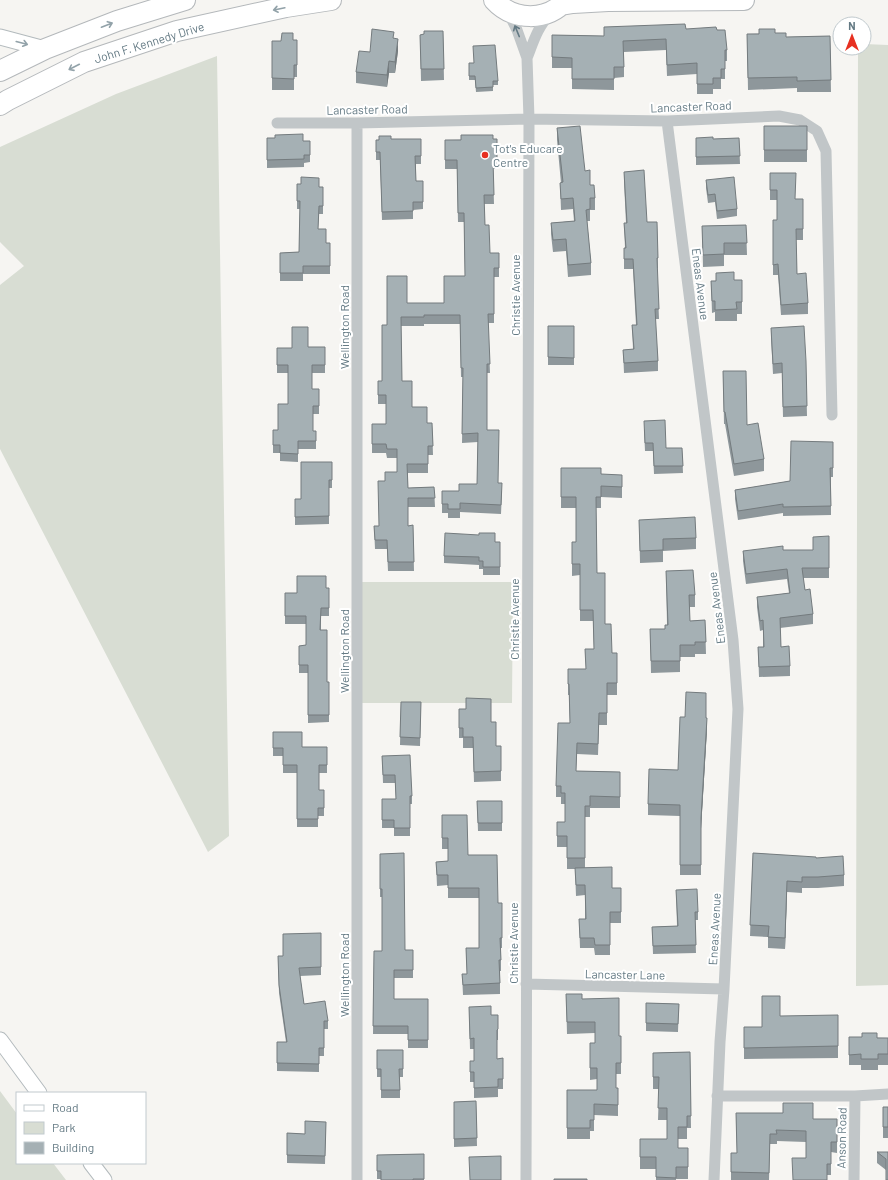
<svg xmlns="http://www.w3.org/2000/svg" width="888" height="1180" font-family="Barlow,sans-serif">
	<rect width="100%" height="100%" fill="#f6f5f2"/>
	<!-- green -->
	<path fill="#d8ddd3" d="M864,44L888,45V985L856,986L858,48H864Z
		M217,56L229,836L208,852L0,449V285L24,266L0,242V147L116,94Z
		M362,582H513L512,703H361Z
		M0,1091L17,1114V1163H53L66,1180H0Z"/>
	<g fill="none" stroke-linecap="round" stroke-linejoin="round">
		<!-- secondary casing -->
		<g stroke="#b3babd" stroke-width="17">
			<path id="secondary" d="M0,37L45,49
				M0,1040L39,1093
				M91,1163L104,1180"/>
		</g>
		<!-- highway casing -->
		<g stroke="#b4b8bb" stroke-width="22">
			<path id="highway" d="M494,0C513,21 547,22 566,0
				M561,5L573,3L608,1L744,0
				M0,71L45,49L117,21L185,0
				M0,105L8,100L84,62L177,31L286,7L331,0"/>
		</g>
		<!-- street -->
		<path stroke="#c1c6c8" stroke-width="11" d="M506,12L511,18L517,30L527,58L529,119L526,1180
			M527,58C533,43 538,26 550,14
			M667,121L733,640L738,709L724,989L720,1042L714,1180
			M277,123H357L529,119L667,121L779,116L800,120L817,131L826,151L832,415
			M526,984L724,989
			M717,1096H855L888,1094
			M357,1180V123
			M854,1180L855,1096"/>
		<!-- secondary -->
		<use href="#secondary" stroke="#fff" stroke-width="15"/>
		<!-- highway -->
		<use href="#highway" stroke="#fff" stroke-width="20"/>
	</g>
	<!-- wall -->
	<path fill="#8e979b" d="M686,29L717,30L727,50V61H725V79H721V89H713V94H697V74L667,76L666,50L624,52V77L614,78V90L572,89V68H552V35L604,36Z
		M443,31L444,80L421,81L420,35Z
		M775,33L786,37L830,36L831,92H797V88L748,90L747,34Z
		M394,38L398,51L395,73H389L387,87L356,83V72L370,52Z
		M293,40H297V77H294V90H272V41H281Z
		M469,63L498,81V85H493V91L476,92L475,80H469Z
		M764,126H807V162H764Z
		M557,128L585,171L590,185L595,198V210H590V221H587L591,263V275L568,277L566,251L553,252L551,234V223L574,221L573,209L561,210L560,183H561L557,140Z
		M267,138L303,141H310V162L304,163V167L267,168Z
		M696,138L713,139L739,138L740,164L696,165Z
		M391,139H421V164H416V181H423V209L413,210V219L382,220L380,160H376V140Z
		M497,139V169H493L494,204H484L485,225L490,253H499V277H494V323H488L490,373H487V430L498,483L502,492L501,514L460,512V518H448V513H442V491H459L477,484L478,442L462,443L463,377H461L460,324H424V326H401L402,381L412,407L427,423H432L433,455H428V473H408V488L434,487L435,507H408V526L413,525L414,571H388L387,549H375L374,526H379L385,481L397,472V458H387L386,453H372V424H386V404H378V381H382L387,325L407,303H444L465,276L464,222H458L457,169H445V140Z
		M624,172L647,222H657L658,268H657L659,319H655L658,361V371L624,373L623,350L633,349L632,325H636L633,269H624V248H625L624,223H626L624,182Z
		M770,173L795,199H803V240H796L797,274L808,303V314L781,315L778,275H773V220H777V200H770Z
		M706,180L737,209V216L717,219L715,202L708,203L706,188Z
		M297,184L319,187H323V214H319L318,229L326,243H330V274H303V281H280V253L299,252L300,209H297Z
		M746,225L747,255H724V266L703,267L702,226Z
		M734,280L742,302V314H737V321H715V312L712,313L711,281Z
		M548,326H574V365H548Z
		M771,328L806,361V372L807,416L783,417L782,373L773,374L771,338Z
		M308,347H325V373H312V389H319V414H313V431H316V449H298V462L280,461V453H273V430H278L288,404V373H277V348H292Z
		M723,371L747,425L764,459V471L734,476L725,424H724Z
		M644,429L666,448H682L683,473L654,474L653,451H645Z
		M833,442V477H831V515L783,516V513L738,520L735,499V490L790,481Z
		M332,462V488H329V524L295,525V499H301Z
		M561,468L601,474L622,486V498L601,497V508H596L597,573L605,624L612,653H617V695H607V725H599L598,755L577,754L576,771L620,772V808H590V817H585V868L612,888H621V923H610V955H595L594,948H580L579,919H585V895L576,896L575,869H567V847H557V822H565V804H561V797H556V786L570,723L569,695H568V669H586L585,649H594L593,621H580V575L572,576V542H576V508H561Z
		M639,520L696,538V549L663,551V562L640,563Z
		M829,536V578H803L805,590L813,614V624L780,628L781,647L790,666V676L759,677L758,647H763V630L760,631L757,607V597L789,593L787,579L746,584L743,561V551L813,550Z
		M495,542H500V575H483V569H479V565L444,563V556Z
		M666,571L695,595V607H689L690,621L705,620L706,654H695V657H680V672L651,673L650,629H665L667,625Z
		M326,588H329V616H321V630L327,682H329V722L308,723V673H299V646L306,645V624H285V593H297Z
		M401,702H421L420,746L400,745Z
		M459,709H466L491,722L496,746H501V781L474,782L473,748H463V738H459Z
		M706,718L707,729L701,829V875H680V816L648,815V804L678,770Z
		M273,732L302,747H327V773H319V790H324V816H318V827H297V773H283V756H273Z
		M382,756L412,796V804H410V836H394V828H382V799H396L395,783H383Z
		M477,801H502V831H478Z
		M442,815L468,855L498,903H502V948H501V971H500V994L463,995L462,974H467L466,948H479V898H448V885L437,886L436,862L448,861V849H442Z
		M753,853L816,858L844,875V886L818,888H802V893L787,892L785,949L768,948V937L750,936Z
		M380,854L405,950H413V978H394V999H428V1048H408V1034H373L374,951H382V897H380Z
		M676,890L698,912V920H695L696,953L653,954L652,927L677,926Z
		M321,933V975L300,976L304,1004L328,1021V1029H324V1056H319V1072L277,1071V1042H286L279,993L278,956H283Z
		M566,994L582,999L619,1036H621V1074H616V1088H618V1116L594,1115V1131H590V1139H567V1090H597V1079L590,1080V1043H595V1033L567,1034Z
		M646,1003L679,1004L678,1032L646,1031Z
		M469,1007L491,1015H498V1040H497V1059L503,1058V1089H498V1097L474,1098V1082H470V1061H474V1049H470Z
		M780,1016L838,1046V1058L744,1059V1027H762Z
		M849,1037L888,1038V1065H878V1070H861V1065H849Z
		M377,1050H403V1077H400V1098H381V1077H377Z
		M690,1052L691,1128H687V1139H678V1148H688V1179H676V1180H656V1169H640V1139H667V1120H658L659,1089H653V1053Z
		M476,1101L477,1146L454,1147V1102Z
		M883,1107H888V1138H883Z
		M736,1113L813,1119H837V1153L831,1152V1175H827L806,1142L777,1141V1144H770L769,1180H731V1153H737Z
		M326,1122L325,1164L287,1163V1133L305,1134Z
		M877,1152H888L886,1170L877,1163Z
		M424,1154V1180H381V1179H377V1155Z"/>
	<!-- shaded-wall -->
	<path fill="#747b7e" d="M398,39V51L395,73V62Z
		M389,61V73L387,87V75Z
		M707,718V729L701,829V875V818Z
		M787,881V892L785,949V938Z"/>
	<!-- building -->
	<path fill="#a5b0b4" stroke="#747b7e" d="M685,24L686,29L716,27L717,30H725L727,50H725V69H721V78H713V84H697V63L667,65L666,39L623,41L624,67H614V79H572V58L552,57V35L604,36V27Z
		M372,29L394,32L393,38L398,39L395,62L389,61L387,75L356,72L359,51L370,52Z
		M759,29H775V33H786V37L830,36L831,80L797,81V77L748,78L747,34H759Z
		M424,31H443L444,69H421L420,35L424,34Z
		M282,33H293V40H297V65H294V79L272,78V41H281Z
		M495,45L498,81H493V87L476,88L475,76H469V63H474L473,46Z
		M580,126L585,171L590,170V185H594L595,198H590V209L586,210L591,263L568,265L566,239L553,240L551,223L575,221L573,198L561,199L560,183L563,182L557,128Z
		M764,126H807V150H764Z
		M303,134V141H310V155H304V159L267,160V138H275V135Z
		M461,135H493V139H497V160H493L494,195H484L485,225H489L490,253H499V268H494V314H488L490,364H487V430H499L498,483H502L501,505L460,503V509H448V504H442V491H459V484H477L478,433L462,434L463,368H461L460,315H424V317H401L402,381H412V407H427V423H432L433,446H428V464H407L408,488L434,487L435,498H408V526L413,525L414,562H388L387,540H375L374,526H379L378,481H385V472H397V449H387L386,444H372V424H386V395H378V381H382V325H387V276H407V303H444V276H465L464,213H458L457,160H445V140H461Z
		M379,136H391V139H421V156H415L416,181H423V202H413V211L382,212L380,152H376V140H379Z
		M713,137V139L739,138L740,156L696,157V138Z
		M644,170L647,222H657L658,258H657L659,309H655L658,361L624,363L623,350L634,349L632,325H637L633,259H624V248H626L624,223H627L624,172Z
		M770,173H796L795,199H803V229H796L797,274L806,273L808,303L781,305L778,264L773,265V220H777V190H770Z
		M301,177L319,178V187H323V206H319L318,229H326V243H330V266H303V273H280V253L299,252L300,201H297V184H301Z
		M734,177L737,209L717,211L715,194L708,195L706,180Z
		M746,225L747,243H724V254L703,255L702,226Z
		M734,272V280H742V302H736L737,309L715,310V301H712L711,281H716V273Z
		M548,326H574V358L548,357Z
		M804,326L806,361L807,406L783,407L782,363L773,364L771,328Z
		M292,327H308V347H325V365H312V389H319V406H313V431H316V441H298V454L280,453V445H273V430H278V404H288V365H277V348H292Z
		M723,371H746L747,425L758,423L764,459L734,464L725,412H724Z
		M665,420L666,448H682L683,466H654L653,443H645L644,421Z
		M791,441L833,442V468H830L831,506L783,507V504L738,511L735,490L790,481Z
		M301,462H332V480H329V516L295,517V499H301Z
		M561,468H601V474L622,475V487L601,486V497H596L597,573H605V624H611L612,653H617V683H607V713H599L598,744L577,743L576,771L620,772V797L590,796V806H585V858H567V836H557V822H565V793H561V786H556L558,723H570L569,684H568V669H586L585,649H594L593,610H580V564H572V542H576V497H561Z
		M695,517L696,538L663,539V550L640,551L639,520Z
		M445,533L479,535V533H495V542H500V567H483V561H479V557L444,556Z
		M829,536V568H802L805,590L810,589L813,614L780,618L781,647L789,646L790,666L759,667L758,647H764L763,620L760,621L757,597L790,593L787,569L746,574L743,551L783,546V550H813V537Z
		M693,570L695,595H689L690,621L705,620L706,642H695V645H680V661H651L650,629H665V625H668L666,571Z
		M297,576H326V588H329V608H321L320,630H327V682H329V715H308V665H299V646L306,645V616H285V593H297Z
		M686,692L706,693V718H707L701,818V865H680V805L648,804L649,769L678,770L680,717H685Z
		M466,698L491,699V722H496V746H501V771L474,772L473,737H463V728H459V709H466Z
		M401,702H421L420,738L400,737Z
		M273,732H302V747H327V765H319V790H324V808H318V819H297V765H283V748H273Z
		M410,755L412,796H410V828H394V820H382V799H396L395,775H383L382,756Z
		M477,801H502V823H478Z
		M442,815H467L468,855H497L498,903H502V938H500L501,960H499L500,983L463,985L462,974H467L466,948H479V888H448V875H437L436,862L448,861V838H442Z
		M404,853L405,950H413V970H394V999H428V1040H408V1026H373L374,951H382V889H380V854Z
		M753,853L816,857V858L843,856L844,875L818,877H802V882L787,881L785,938L768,937L769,926L750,925Z
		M612,867V888H621V912H610V945H595L594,938H580L579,919H586L585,885H576L575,868Z
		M697,889L698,912H695L696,945L653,946L652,927L678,926L676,890Z
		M321,933V967L299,968L304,1004L325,1001L328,1021H324V1048H319V1064L277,1063V1042H287L279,985L278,956H283V934Z
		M566,994H582V999L619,998V1036H621V1063H616V1088H618V1105L594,1104V1120H590V1128H567V1090H597V1068H590V1043H595V1022H567Z
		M762,996H780V1016L838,1015V1046L744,1048V1027H762Z
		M646,1003L679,1004L678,1024L646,1023Z
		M491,1006V1015H498V1029L497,1030V1059L503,1058V1079H498V1087L474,1088V1072H470V1061H474V1038L470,1039L469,1007Z
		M862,1033H877V1038H888V1054H878V1059H861V1054L849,1055V1037H862Z
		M377,1050H403V1069H399L400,1090H381V1069H377Z
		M690,1052L691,1116H687V1127H678V1148H688V1167H676V1178L656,1177V1157H640V1139H667V1108H658L659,1077H653V1053Z
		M476,1101L477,1138L454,1139V1102Z
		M783,1103H813V1119H837V1142H831V1164H827V1180H793L792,1158H806V1131L776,1130L777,1134H770L769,1173L731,1172V1153H737L736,1113H783Z
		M883,1107H888V1127H883Z
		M305,1121L326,1122L325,1156L287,1155V1133L305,1134Z
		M877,1152H888V1180H886V1159Z
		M424,1154V1179H413V1180H381V1171H377V1155Z
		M501,1156V1180H470L469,1157Z
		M554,1179H587V1180H554Z"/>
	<!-- one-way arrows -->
	<defs><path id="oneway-shaft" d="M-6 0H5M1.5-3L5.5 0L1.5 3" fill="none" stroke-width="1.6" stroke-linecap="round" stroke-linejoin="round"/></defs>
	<g stroke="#92a2a9">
		<use href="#oneway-shaft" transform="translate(279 9) rotate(168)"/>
		<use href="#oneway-shaft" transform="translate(107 25) rotate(-21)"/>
		<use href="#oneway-shaft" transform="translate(22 43) rotate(15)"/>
		<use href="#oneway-shaft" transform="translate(74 67) rotate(153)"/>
	</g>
	<use stroke="#647a84" href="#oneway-shaft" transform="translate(517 31) rotate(-112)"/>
	<!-- markers -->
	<circle fill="#e73021" stroke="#fff" stroke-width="1.5" cx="485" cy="155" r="4"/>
	<g text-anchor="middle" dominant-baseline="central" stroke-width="4" stroke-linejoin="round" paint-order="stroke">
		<!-- street labels -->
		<g font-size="12" fill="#647a84" stroke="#fff">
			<text transform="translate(149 42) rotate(-17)">John F. Kennedy Drive</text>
			<text transform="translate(691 106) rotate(-2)">Lancaster Road</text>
			<text transform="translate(367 109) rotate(-1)">Lancaster Road</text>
			<text transform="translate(701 284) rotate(83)">Eneas Avenue</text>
			<text transform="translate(515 295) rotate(-90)">Christie Avenue</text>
			<text transform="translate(344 327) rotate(-90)">Wellington Road</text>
			<text transform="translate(716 608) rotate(-97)">Eneas Avenue</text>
			<text transform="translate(514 619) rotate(-90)">Christie Avenue</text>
			<text transform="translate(344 651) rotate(-90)">Wellington Road</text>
			<text transform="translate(714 929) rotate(-87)">Eneas Avenue</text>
			<text transform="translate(513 943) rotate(-90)">Christie Avenue</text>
			<text transform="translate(625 974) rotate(1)">Lancaster Lane</text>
			<text transform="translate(344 975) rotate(-90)">Wellington Road</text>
			<text transform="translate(841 1138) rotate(-89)">Anson Road</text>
		</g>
		<!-- poi labels -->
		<g font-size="12" fill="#647a84" stroke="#fff" text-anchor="start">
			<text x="493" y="148">Tot's Educare<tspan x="493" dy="14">Centre</tspan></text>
		</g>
	</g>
	<!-- legend -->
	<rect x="16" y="1092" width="130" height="72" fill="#ffffff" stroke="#c1cace"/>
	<rect x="24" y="1105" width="20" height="6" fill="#ffffff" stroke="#c1cace"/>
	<text x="52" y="1112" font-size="12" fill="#647a84">Road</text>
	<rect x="24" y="1122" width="20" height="12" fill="#d8ddd3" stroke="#c1cace"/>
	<text x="52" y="1132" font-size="12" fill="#647a84">Park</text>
	<rect x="24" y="1142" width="20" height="12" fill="#a5b0b4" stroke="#c1cace"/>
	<text x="52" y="1152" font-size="12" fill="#647a84">Building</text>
	<!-- north arrow -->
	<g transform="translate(852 36)"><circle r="19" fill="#ffffff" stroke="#c1cace"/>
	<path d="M0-3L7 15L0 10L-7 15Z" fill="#e73021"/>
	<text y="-6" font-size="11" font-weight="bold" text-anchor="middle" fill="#647a84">N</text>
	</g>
</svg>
